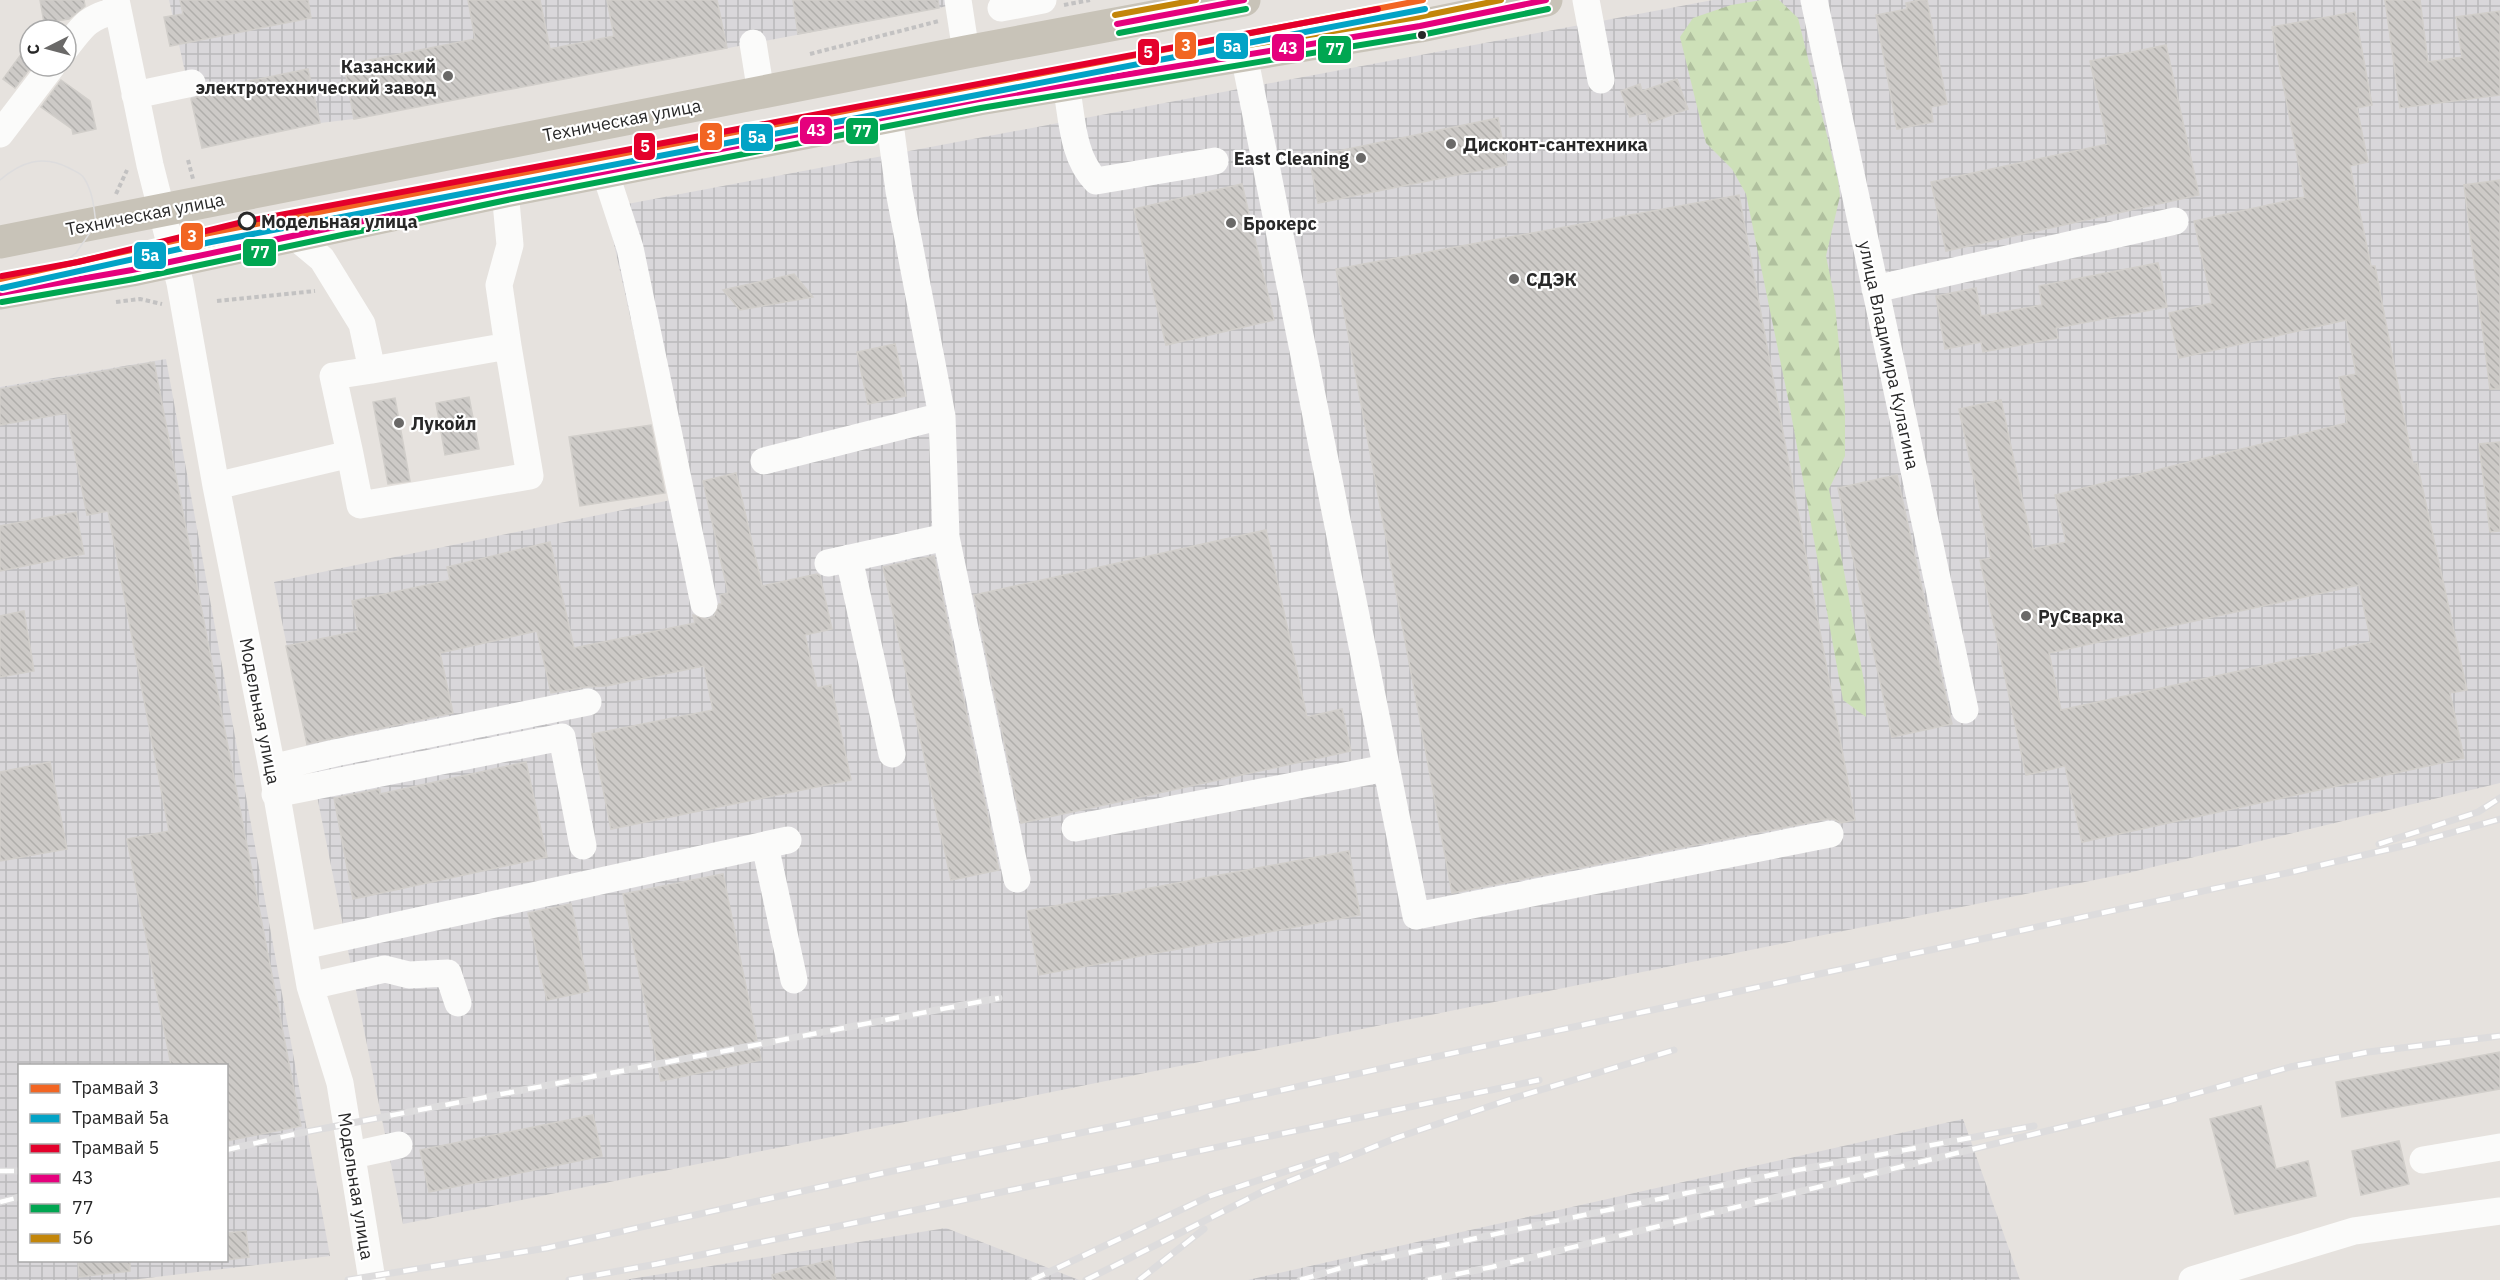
<svg xmlns="http://www.w3.org/2000/svg" width="2500" height="1280" font-family="'IBM Plex Sans',sans-serif">
	<defs>
		<pattern id="industrial-grid" width="8" height="8" patternUnits="userSpaceOnUse" patternTransform="scale(1.5)"><rect width="8" height="8" fill="#d9d7da"/><path d="M0 4h8M4 0v8" fill="none" stroke="#bab9bb"/></pattern>
		<pattern id="forest-firs" width="22" height="20" patternUnits="userSpaceOnUse" patternTransform="scale(1.5)"><rect width="22" height="20" fill="#cde0b8"/><path d="M5 1l3.5 6h-7zM16 11l3.5 6h-7z" fill="#b0c09e"/></pattern>
		<pattern id="building-back-hatch" width="6" height="6" patternUnits="userSpaceOnUse" patternTransform="scale(1.5)"><rect width="6" height="6" fill="#cdcac7"/><path d="M-1 5l2 2M0 0l6 6M5-1l2 2" fill="none" stroke="#b0aeab"/></pattern>
	</defs>
	<rect width="100%" height="100%" fill="#e6e2de"/>
	<!-- industrial -->
	<path fill="url(#industrial-grid)" fill-rule="evenodd" d="M169,0H969L939,8L354,119L320,123L202,148Z
		M1713,0H2500V783L2124,874L403,1224L274,582L671,500L606,208Z
		M166,359L330,1256L131,1280H0V387ZM20,1066H226V1260H20Z
		M1963,1119L2020,1280H1248Z
		M946,1228L1079,1280H624Z"/>
	<!-- forest -->
	<path fill="url(#forest-firs)" d="M1762,0H1779L1798,18L1838,180L1840,196L1826,256L1834,295L1845,406V456L1829,489L1865,687L1866,717L1843,700L1790,408L1746,194L1732,169L1706,143L1680,37L1693,18L1731,5Z"/>
	<!-- building -->
	<path fill="url(#building-back-hatch)" stroke="#d1ceca" stroke-width="1.5" fill-rule="evenodd" d="M40,0H84L85,6L69,19L44,23Z
		M180,0H308L311,18L170,46L164,17L183,14Z
		M468,0H540L550,49L614,36L607,0H717L727,48L354,119L344,65L475,39Z
		M793,0H938L939,8L798,34Z
		M1920,0H1927L1947,104L1931,107L1933,122L1897,129L1876,15L1907,9L1906,3Z
		M2385,0H2420L2428,62L2462,57L2456,17L2500,11V95L2400,108Z
		M2355,12L2372,105L2357,108L2368,162L2350,166L2371,266H2375L2413,464L2417,463L2467,690L2450,693L2464,758L2082,842L2065,766L2026,775L1980,560L1991,558L1959,409L2001,400L2033,549L2066,542L2055,495L2347,423L2339,377L2356,374L2346,320L2179,358L2169,313L2212,303L2194,221L2305,197L2272,27ZM2359,585L2371,642L2061,710L2049,653Z
		M30,42V66H32L15,88L3,79Z
		M2166,45L2199,195L1946,251L1931,182L2108,144L2090,61Z
		M308,69L320,123L202,148L191,99L202,95L205,90Z
		M1677,79L1688,109L1649,123L1646,112L1630,117L1621,91L1640,84L1642,91Z
		M61,80L90,101L96,129L73,134L72,129L41,107Z
		M1498,118L1507,165L1318,203L1309,157Z
		M2500,180V389H2490L2464,185Z
		M1242,184L1274,320L1166,345L1134,209Z
		M1739,195L1855,820L1841,823L1834,819H1827L1452,893L1336,269Z
		M2158,263L2167,307L2056,328L2058,338L1983,352L1981,342L1945,349L1936,296L1976,288L1981,316L2042,305L2039,286Z
		M794,274L813,297L740,310L723,290Z
		M895,344L906,396L868,404L857,352Z
		M154,362L301,1126L226,1141V1065H171L127,839L169,831L108,511L87,515L67,413L0,425V389Z
		M469,397L479,449L445,455L436,403Z
		M395,398L410,481L388,484L373,402Z
		M651,425L665,493L580,506L569,437Z
		M2500,442V531L2490,532L2479,444Z
		M736,473L762,586L817,574L820,576L832,629L805,635L817,688L831,685L851,780L611,829L592,734L713,710L704,666L606,686L585,687L551,693L537,631L440,653L453,713L307,744L286,646L358,631L352,601L450,580L447,567L550,542L574,648L695,623L693,615L707,619L714,616L719,604H722L720,595L728,593L703,481Z
		M1897,475L1952,724L1892,737L1838,488Z
		M76,512L84,554L0,571V526Z
		M1266,530L1307,717L1342,709L1351,751L1021,823L974,595Z
		M934,556L999,870L951,880L883,567Z
		M24,611L34,671L0,677V616Z
		M50,762L67,849L0,861V772Z
		M526,762L547,857L353,899L334,798L380,789V794Z
		M1349,851L1360,915L1039,975L1027,911Z
		M723,874L761,1060L661,1081L623,894Z
		M571,904L589,991L547,1000L528,913Z
		M2500,1052V1089L2342,1117L2336,1082Z
		M2261,1106L2276,1169L2308,1161L2316,1196L2235,1214L2210,1119Z
		M593,1115L602,1156L429,1192L420,1150Z
		M2399,1141L2409,1184L2361,1195L2352,1151Z
		M246,1231L249,1257L226,1260V1233Z
		M78,1260H130V1271L79,1277Z
		M831,1260L836,1280H773L772,1275Z"/>
	<g fill="none" stroke-linecap="round" stroke-linejoin="round">
		<!-- path -->
		<path stroke="#c3c2c2" stroke-width="4" stroke-dasharray="4.5 3" stroke-linecap="butt" d="M1064,5L1090,0
			M810,54L939,21
			M188,160L193,179
			M116,194L127,170
			M217,301L315,291
			M116,302L140,299L162,304"/>
		<!-- minor -->
		<path stroke="#fbfbfa" stroke-width="27" d="M116,0L150,165L180,283L216,486L272,768L310,986L340,1083L372,1280
			M958,0L966,52
			M1586,0L1601,80
			M1814,0L1965,710
			M1001,8L1043,0
			M753,43L761,93
			M66,48C84,24 89,17 118,10
			M1244,55L1416,916L1830,834
			M1066,84C1072,117 1072,157 1096,181L1215,161
			M135,95L192,83
			M889,116L899,191L942,416L946,537L1017,879
			M0,134L52,66
			M605,172L630,248L704,604
			M293,235L322,259L362,324L372,370L508,346L499,285L510,245L505,191
			M1875,289L2175,221
			M350,454L360,505L530,476L508,346
			M764,461L942,416
			M216,486L350,454L333,376L372,370
			M849,558L892,754
			M828,563L946,537
			M272,768L335,753L588,702
			M275,794L562,737L583,846
			M1075,828L1386,768
			M765,845L794,980
			M303,946L788,840
			M310,986L385,969L409,975L448,973L458,1003
			M353,1155L399,1145
			M2423,1160L2500,1147
			M2192,1280L2354,1231L2500,1211"/>
		<!-- major -->
		<path stroke="#c8c3b8" stroke-width="33" d="M0,242L966,52L1244,0
			M0,293L132,270L505,191L979,99L1420,26L1546,0"/>
		<!-- tram -->
		<path stroke="#dddcdd" stroke-width="1.5" d="M0,180C21,162 43,154 69,168C74,171 81,173 84,178C93,192 94,208 96,224L76,253L57,268"/>
		<!-- rail casing -->
		<g stroke="#dddcdd" stroke-width="7">
			<path id="rail" d="M2379,844L2478,812L2500,798
				M226,1150L295,1134L999,998
				M0,1171H20
				M0,1202L20,1197
				M348,1280L547,1248L888,1172L1129,1123L2296,871L2411,844L2500,819
				M569,1280L657,1264L1539,1080
				M1032,1280L1210,1196L1336,1155
				M1086,1280L1262,1192L1396,1138L1517,1097L1674,1050
				M1139,1280L1204,1229
				M1300,1280L1351,1265L1776,1174L2034,1126
				M1428,1280L1492,1267L2169,1101L2290,1067L2368,1052L2500,1036"/>
		</g>
		<!-- rail -->
		<use href="#rail" stroke="#fff" stroke-width="4.5" stroke-dasharray="14" stroke-linecap="butt"/>
		<!-- bus-1 casing -->
		<g stroke="#fff" stroke-width="10">
			<path id="bus-1" d="M1117,24L1244,0
				M0,293L132,270L505,191L979,99L1420,26L1546,0"/>
		</g>
		<!-- bus-2 casing -->
		<g stroke="#fff" stroke-width="10">
			<path id="bus-2" d="M1119,33L1246,9
				M2,302L134,279L507,200L981,108L1421,35L1548,9"/>
		</g>
		<!-- bus-3 casing -->
		<g stroke="#fff" stroke-width="10">
			<path id="bus-3" d="M1115,15L1196,0
				M0,284L130,261L503,182L977,90L1418,17L1501,0"/>
		</g>
		<!-- bus-1 -->
		<use href="#bus-1" stroke="#e5007d" stroke-width="6"/>
		<!-- bus-2 -->
		<use href="#bus-2" stroke="#00a651" stroke-width="6"/>
		<!-- bus-3 -->
		<use href="#bus-3" stroke="#c3860a" stroke-width="6"/>
		<!-- tram-1 casing -->
		<g stroke="#fff" stroke-width="10">
			<path id="tram-1" d="M0,279L209,233L1423,0"/>
		</g>
		<!-- tram-2 casing -->
		<g stroke="#fff" stroke-width="10">
			<path id="tram-2" d="M2,288L211,242L1425,9"/>
		</g>
		<!-- tram-3 casing -->
		<g stroke="#fff" stroke-width="10">
			<path id="tram-3" d="M2,276L78,262L247,221L1378,9"/>
		</g>
		<!-- tram-1 -->
		<use href="#tram-1" stroke="#f26522" stroke-width="6"/>
		<!-- tram-2 -->
		<use href="#tram-2" stroke="#02a3c6" stroke-width="6"/>
		<!-- tram-3 -->
		<use href="#tram-3" stroke="#e4002b" stroke-width="6"/>
	</g>
	<!-- markers -->
	<circle fill="#282828" stroke="#fff" stroke-width="2" cx="1422" cy="35" r="5"/>
	<g fill="#6a6968" stroke="#fff" stroke-width="2">
		<circle cx="448" cy="76" r="6"/>
		<circle cx="1451" cy="144" r="6"/>
		<circle cx="1361" cy="158" r="6"/>
		<circle cx="1231" cy="223" r="6"/>
		<circle cx="1514" cy="279" r="6"/>
		<circle cx="399" cy="423" r="6"/>
		<circle cx="2026" cy="616" r="6"/>
	</g>
	<circle fill="#fff" stroke="#282828" stroke-width="3" cx="247" cy="221" r="8"/>
	<g text-anchor="middle" dominant-baseline="central" stroke-width="4.5" stroke-linejoin="round" paint-order="stroke">
		<!-- poi labels -->
		<g font-size="18" font-weight="bold" fill="#282828" stroke="#fff" text-anchor="start">
			<text x="436" y="66" text-anchor="end">Казанский<tspan x="436" dy="21">электротехнический завод</tspan></text>
			<text x="1463" y="144">Дисконт-сантехника</text>
			<text x="1349" y="158" text-anchor="end">East Cleaning</text>
			<text x="1243" y="223">Брокерс</text>
			<text x="1526" y="279">СДЭК</text>
			<text x="411" y="423">Лукойл</text>
			<text x="2038" y="616">РуСварка</text>
		</g>
		<!-- street labels -->
		<g font-size="18" fill="#282828" stroke="#fff">
			<text transform="translate(622 120) rotate(-11)">Техническая улица</text>
			<text transform="translate(145 214) rotate(-11)">Техническая улица</text>
			<text transform="translate(1889 355) rotate(78)">улица Владимира Кулагина</text>
			<text transform="translate(260 711) rotate(79)">Модельная улица</text>
			<text transform="translate(356 1186) rotate(81)">Модельная улица</text>
		</g>
		<!-- stop labels -->
		<g font-size="18" font-weight="bold" fill="#282828" stroke="#fff" text-anchor="start">
			<text x="261" y="221">Модельная улица</text>
		</g>
	</g>
	<g stroke="#fff" stroke-width="2">
		<rect x="1174" y="31" width="23" height="29" rx="6" fill="#f26522"/>
		<rect x="1215" y="32" width="34" height="28" rx="6" fill="#02a3c6"/>
		<rect x="1271" y="33" width="34" height="29" rx="6" fill="#e5007d"/>
		<rect x="1317" y="35" width="35" height="29" rx="6" fill="#00a651"/>
		<rect x="1137" y="38" width="23" height="28" rx="6" fill="#e4002b"/>
		<rect x="799" y="116" width="34" height="29" rx="6" fill="#e5007d"/>
		<rect x="845" y="117" width="34" height="28" rx="6" fill="#00a651"/>
		<rect x="699" y="122" width="24" height="29" rx="6" fill="#f26522"/>
		<rect x="740" y="123" width="34" height="29" rx="6" fill="#02a3c6"/>
		<rect x="633" y="132" width="23" height="29" rx="6" fill="#e4002b"/>
		<rect x="180" y="222" width="24" height="29" rx="6" fill="#f26522"/>
		<rect x="242" y="238" width="35" height="29" rx="6" fill="#00a651"/>
		<rect x="133" y="241" width="34" height="29" rx="6" fill="#02a3c6"/>
	</g>
	<g font-size="16" text-anchor="middle" font-weight="bold" fill="#fff">
		<text x="1186" y="51">3</text>
		<text x="1232" y="52">5а</text>
		<text x="1288" y="54">43</text>
		<text x="1335" y="55">77</text>
		<text x="1148" y="58">5</text>
		<text x="816" y="136">43</text>
		<text x="862" y="137">77</text>
		<text x="711" y="142">3</text>
		<text x="757" y="143">5а</text>
		<text x="645" y="152">5</text>
		<text x="192" y="242">3</text>
		<text x="260" y="258">77</text>
		<text x="150" y="261">5а</text>
	</g>
	<!-- legend -->
	<rect x="18" y="1064" width="210" height="198" fill="#ffffff" stroke="#a9a9a9" stroke-width="1.5"/>
	<rect x="30" y="1084" width="30" height="9" fill="#f26522" stroke="#a9a9a9" stroke-width="1.5"/>
	<text x="72" y="1094" font-size="18" fill="#282828">Трамвай 3</text>
	<rect x="30" y="1114" width="30" height="9" fill="#02a3c6" stroke="#a9a9a9" stroke-width="1.5"/>
	<text x="72" y="1124" font-size="18" fill="#282828">Трамвай 5а</text>
	<rect x="30" y="1144" width="30" height="9" fill="#e4002b" stroke="#a9a9a9" stroke-width="1.5"/>
	<text x="72" y="1154" font-size="18" fill="#282828">Трамвай 5</text>
	<rect x="30" y="1174" width="30" height="9" fill="#e5007d" stroke="#a9a9a9" stroke-width="1.5"/>
	<text x="72" y="1184" font-size="18" fill="#282828">43</text>
	<rect x="30" y="1204" width="30" height="9" fill="#00a651" stroke="#a9a9a9" stroke-width="1.5"/>
	<text x="72" y="1214" font-size="18" fill="#282828">77</text>
	<rect x="30" y="1234" width="30" height="9" fill="#c3860a" stroke="#a9a9a9" stroke-width="1.5"/>
	<text x="72" y="1244" font-size="18" fill="#282828">56</text>
	<!-- north arrow -->
	<g transform="translate(48 48) rotate(264)"><circle r="28" fill="#ffffff" stroke="#a9a9a9" stroke-width="1.5"/>
	<path d="M0-4.5L10 22L0 15L-10 22Z" fill="#6a6968"/>
	<text y="-9" font-size="16" font-weight="bold" text-anchor="middle" fill="#282828">С</text>
	</g>
</svg>
